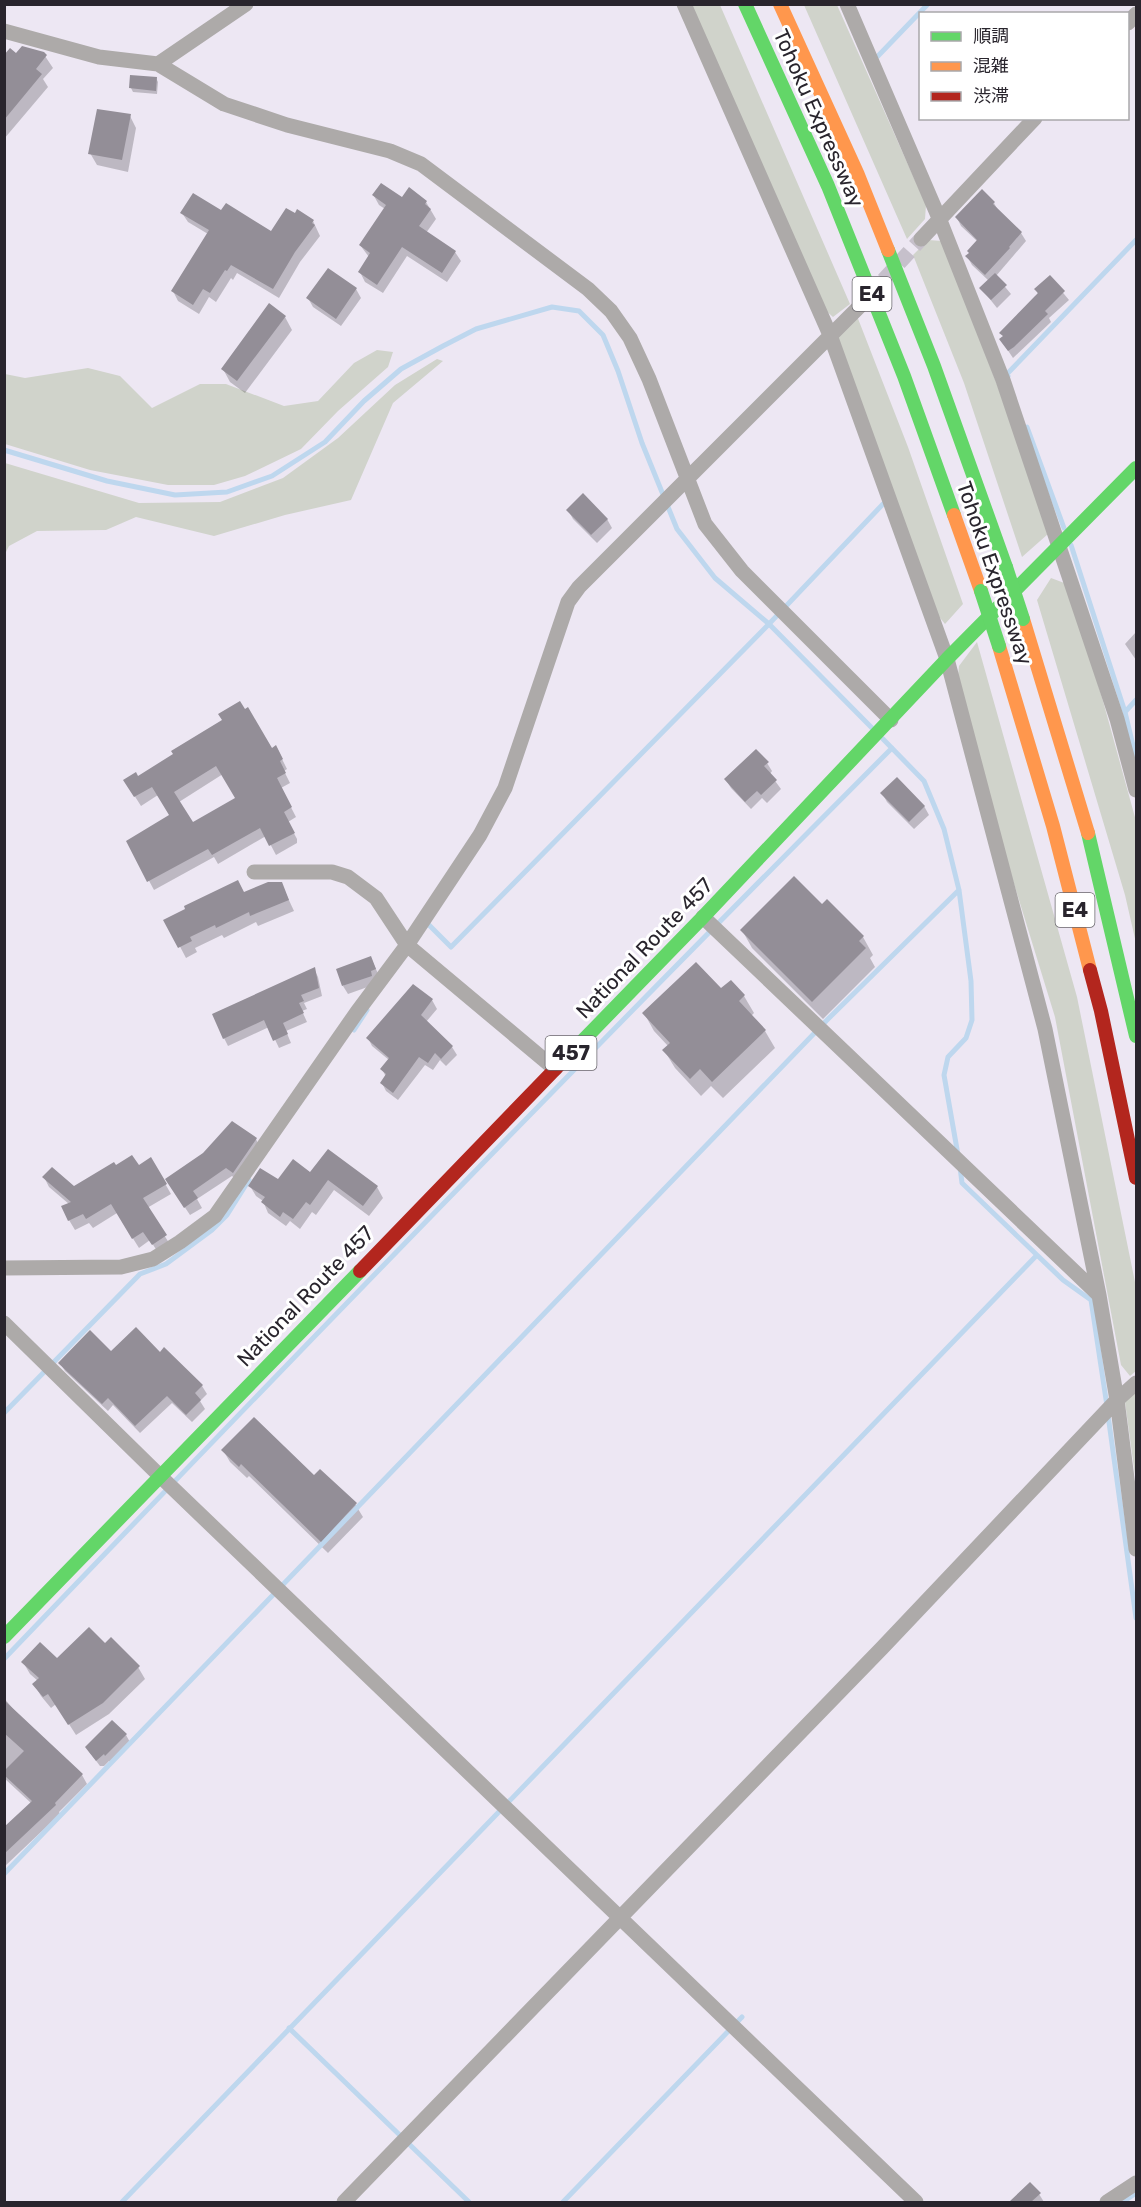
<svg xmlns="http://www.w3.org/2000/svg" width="1141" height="2207" font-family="Rubik,'Noto Sans JP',sans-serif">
	<rect width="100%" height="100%" fill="#ede7f3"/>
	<!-- green -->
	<path fill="#d0d3cb" d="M689,5H720L850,304L833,317L823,308Z
		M804,5H837L926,205L925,219L907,239Z
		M928,240L942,241L998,387L1048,534L1022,557L964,383L913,255Z
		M857,316L908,447L963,604L945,624L936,613L839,341V333Z
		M377,350L393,352L388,367L338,411L301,449L245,476L214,485H168L90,470L5,444V374L25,378L88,368L120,376L152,408L200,384H226L284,406L318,401L354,363Z
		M437,359L443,361L393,403L351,500L285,515L214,536L136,517L106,530L37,531L9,546L5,554V463L139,503L220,502L283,478L338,438L395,385Z
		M1051,578L1067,584L1103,701L1136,821V943L1125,895L1037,600Z
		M977,642L1077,997L1136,1287V1371L1130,1376L1121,1365L1055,1017L956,695L959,666Z
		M1136,1390V1483L1125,1402Z"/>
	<!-- shadow -->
	<path fill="#0003" fill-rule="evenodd" d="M43,53L53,68L43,79L48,87L4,139V58Z
		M156,78L158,82L157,94L133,92L131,88Z
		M130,116L136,128L128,172L97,165L90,153Z
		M374,196L426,202L436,219L426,233L455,252L461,261L447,282L407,256L383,293L365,282L360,272L369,257L360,245L385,209L379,205Z
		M994,203L999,212L1021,233L1026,241L996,276L1011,294L997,308L981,288L989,281L972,265L967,256L978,242L961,226L957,218Z
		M222,212L272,233L313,221L320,236L300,262L279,298L237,273L233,280L231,278L216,302L209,297L199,314L178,301L173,291L208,234L188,222L182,213Z
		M1050,277L1069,300L1049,318L1051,322L1013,358L1001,340L1004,337L1001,333L1038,294L1036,290Z
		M356,289L361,298L341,326L313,307L308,298Z
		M285,317L292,330L245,393L230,382L223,369Z
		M568,510L607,519L612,528L597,543L573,519Z
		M1136,632V660L1125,644Z
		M271,750L281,757L287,769L284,771L290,783L281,788L296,817L288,822L297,839V843L276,855L266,836L218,864L214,857L154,890L128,842L171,816L158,795L141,806L127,784L138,778ZM223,774L237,798L193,824L179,802Z
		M767,763L772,771L770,774L781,789L767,803L762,798L751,809L731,788L726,780Z
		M882,793L924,806L929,815L914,829L887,802Z
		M281,883L294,911L258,926L256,922L224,938L222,935L195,948L197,952L186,958L166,920L244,893Z
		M827,901L863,937L873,955L870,958L875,967L823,1019L752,948L742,930L822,906Z
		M371,958L380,978L376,984L348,994L343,986Z
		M314,969L318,977L322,996L304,1003L307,1009L302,1011L307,1022L286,1031L291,1043L279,1048L269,1027L228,1046L224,1038Z
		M413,986L432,1000L437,1009L426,1022L452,1047L457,1055L446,1066L440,1060L433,1070L425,1065L398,1100L386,1091L382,1083L386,1077L382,1069L389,1060L372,1046L368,1038Z
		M721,991L744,996L754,1013L751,1016L765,1031L775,1048L723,1098L711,1086L701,1096L675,1068L664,1050L668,1046L654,1031L644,1013Z
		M256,1139L260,1148L238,1181L232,1176L197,1199L202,1208L190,1215L172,1188Z
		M151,1159L171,1194L147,1208L171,1246L159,1254L150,1240L139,1248L117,1213L93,1228L89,1223L75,1230L69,1220V1204L49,1187L44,1177L74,1188L116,1167H138Z
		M311,1174L377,1187L383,1198L369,1216L334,1190L316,1215L312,1212L300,1229L290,1221L286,1226L268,1213L263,1201L256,1196L250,1186Z
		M160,1354L202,1386L207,1394L200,1401L205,1409L192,1422L172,1403L140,1433L113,1405L108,1411L65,1371L60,1363Z
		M223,1450L314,1477L355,1504L363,1517L328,1553L249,1476L247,1478L230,1462Z
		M105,1645L138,1667L145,1679L109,1714L76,1735L56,1704L51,1708L41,1696L34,1684L38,1681L30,1674L23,1662L57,1660Z
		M4,1698L14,1710L82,1775L87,1784L59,1812L60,1814L4,1867V1829L31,1803L4,1778Z
		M126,1735L131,1744L111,1763L109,1761L104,1766H100L88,1750Z
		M1039,2194L1044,2202H1013L1014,2201Z"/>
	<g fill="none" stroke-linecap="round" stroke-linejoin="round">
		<!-- stream -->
		<path stroke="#bed7ee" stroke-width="5" d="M878,56L928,4
			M1008,376L1007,374L1136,240
			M1027,427L1064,528
			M4,450L107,481L175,495L227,492L272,476L325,442L364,401L401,369L443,346L476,329L552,307L579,311L603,335L618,371L642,443L677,529L715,578L769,624L872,728
			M1071,545L1125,712L1136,758
			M1125,712L1136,700
			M883,739L924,781L944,829L959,890L971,981L972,1020L966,1038L948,1057L944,1075L958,1155
			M425,926L427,923L451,947L769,624L883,504
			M354,1030L367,1010
			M960,1167L962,1183L1063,1280L1091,1300L1107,1406
			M4,1413L140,1274L166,1264L212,1230L227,1215L249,1180
			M1108,1415L1136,1618
			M4,1659C298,1352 593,1048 892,748
			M4,1874L828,1019L959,890
			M289,2028L469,2202
			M122,2202L1037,1255
			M563,2202L742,2017
			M1123,2202L1136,2193"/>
	</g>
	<!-- building -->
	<path fill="#938e97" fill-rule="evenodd" d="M22,46L44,52L47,55L36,69L42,74L4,120V55L10,48L16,53Z
		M130,75L157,77L156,91L129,88Z
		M97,109L131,114L122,160L88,154Z
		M381,183L402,197L409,187L427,201L425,204L431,209L419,226L456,251L442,273L402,247L377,285L358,272L370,253L359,245L386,205L372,195Z
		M982,189L995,202L993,204L1022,232L1009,247L1010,248L985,275L965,256L969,253L967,251L977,240L955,217Z
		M193,193L221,210L226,203L271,231L286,208L295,213L297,209L314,220L312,223L315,225L295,252L273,289L231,265L227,271L225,270L210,293L203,289L193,305L171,291L209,230L180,213Z
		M328,268L357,288L336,319L306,298Z
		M995,273L1007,285L991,300L979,288Z
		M1050,275L1065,291L1045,311L1048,314L1014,347L1008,351L999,339L1003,336L999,333L1035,296L1038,293L1034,289Z
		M269,303L286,316L237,381L221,369Z
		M583,493L608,519L591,535L566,510Z
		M240,701L245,709L248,707L272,748L276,745L283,759L280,761L286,773L277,778L292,807L284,812L295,833L269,846L260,828L212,855L208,849L147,882L126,841L169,815L152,787L134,797L123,780L136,772L138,776L173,754L171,751L222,720L218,714ZM216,766L235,798L193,822L174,792Z
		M756,749L769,762L764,766L777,780L761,795L757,791L745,802L724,779Z
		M897,777L925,806L909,822L880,793Z
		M794,876L822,904L827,899L864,936L859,941L866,948L812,1002L740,930Z
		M238,880L244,892L268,882H282L289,900L250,916L249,912L216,928L215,925L190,937L192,941L178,948L163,920L185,909L184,906Z
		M371,956L376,969L371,971L372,976L342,986L336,969Z
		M696,962L721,988L731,980L745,995L739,1001L766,1030L712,1082L700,1069L690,1079L662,1050L670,1043L642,1013Z
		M315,967L319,988L301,995L304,1001L299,1003L304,1013L283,1023L288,1034L273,1041L264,1020L223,1039L212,1014Z
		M413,984L433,999L421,1015L453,1046L441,1059L435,1053L428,1063L419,1057L393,1093L380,1083L386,1074L380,1069L389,1058L366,1038Z
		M232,1121L257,1138L233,1173L226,1168L193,1191L198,1198L184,1208L165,1179L203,1153Z
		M328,1149L378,1186L363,1206L328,1180L310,1205L306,1202L293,1219L283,1212L280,1217L261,1202L265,1197L248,1186L260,1168L278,1179L293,1159L310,1172Z
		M132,1155L139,1165L151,1157L167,1184L143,1198L167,1235L152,1245L143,1232L132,1239L111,1204L86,1219L83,1214L68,1221L61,1206L71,1202L42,1177L52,1167L74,1186L114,1162L116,1165Z
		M136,1327L160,1352L164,1347L203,1385L195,1393L201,1400L186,1415L167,1396L135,1426L108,1398L102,1404L58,1363L90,1330L111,1351Z
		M254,1417L314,1475L320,1469L357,1503L321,1542L241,1464L239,1467L221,1450Z
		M89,1627L105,1643L111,1637L140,1666L103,1703L68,1725L48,1694L43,1697L32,1684L39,1678L21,1662L40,1642L57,1658Z
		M4,1700L83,1774L55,1803L56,1805L4,1854V1827L32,1801L4,1775V1771L24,1751L4,1733Z
		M112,1720L127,1734L105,1756L104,1754L96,1761L85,1747Z
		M1030,2182L1041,2193L1031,2202H1009Z"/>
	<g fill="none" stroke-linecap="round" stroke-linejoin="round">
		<!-- street-tunnel -->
		<path stroke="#c6c0cb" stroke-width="15" stroke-dasharray="15 8" stroke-linecap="butt" d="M868,297L921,239"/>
		<!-- street -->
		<path stroke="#adaaa9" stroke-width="15" d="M684,4L830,335L947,659L1045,1029L1099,1295L1117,1400L1136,1549
			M847,4L939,218L1003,380L1117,719L1136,790
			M1128,23L1136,14
			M4,31L99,57L158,64L246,4
			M158,64L224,104L287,125L390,151L421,164L588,289L611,311L630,338L649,379L705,524L742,571L891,720
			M921,239L1035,118
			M254,872H332L348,877L376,898L407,945L555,1069
			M703,917L1099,1295
			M4,1268L121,1267L153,1259L180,1242L215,1216L357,1012L407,945L480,835L505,788L568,602L579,587L860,306
			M4,1323L160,1476L916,2202
			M344,2202L882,1648L1117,1400L1136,1383
			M1107,2202L1136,2183"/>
		<!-- fast -->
		<path stroke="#63d668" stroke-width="14" d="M745,4L828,186L904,376L954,515
			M888,250L934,366L1006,567
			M1088,833L1136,1036
			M563,1061L703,917L947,659L1136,468
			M4,1637L360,1271"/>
		<!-- slow -->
		<path stroke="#ff974d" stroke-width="14" d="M780,4L858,175L888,250
			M954,515L981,591
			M1023,619L1088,833
			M999,646L1053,826L1090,970"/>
		<!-- jam -->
		<path stroke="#b3261e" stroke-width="14" d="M1090,970L1101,1011L1136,1178
			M360,1271L563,1061"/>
		<!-- fast-bridge -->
		<path stroke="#63d668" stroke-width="14" d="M1006,567L1023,619
			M981,591L999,646"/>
	</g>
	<g text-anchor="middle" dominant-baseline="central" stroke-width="6" stroke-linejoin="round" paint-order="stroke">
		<!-- shield labels -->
		<g fill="#fff" stroke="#69666c" stroke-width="1.5">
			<rect x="852.5" y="277" width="39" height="34" rx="4.5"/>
			<rect x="1055.5" y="893" width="39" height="34" rx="4.5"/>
			<rect x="545.5" y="1036" width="51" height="34" rx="4.5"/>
		</g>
		<g font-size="20" font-weight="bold" fill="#29252d">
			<text x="872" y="294">E4</text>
			<text x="1075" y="910">E4</text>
			<text x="571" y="1053">457</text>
		</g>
		<!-- street labels -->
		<g font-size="21" fill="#29252d" stroke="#fff">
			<text transform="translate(819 118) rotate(66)">Tohoku Expressway</text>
			<text transform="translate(995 573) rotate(71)">Tohoku Expressway</text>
			<text transform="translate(644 948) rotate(-46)">National Route 457</text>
			<text transform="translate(305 1296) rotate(-46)">National Route 457</text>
		</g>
	</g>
	<!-- border -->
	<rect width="1141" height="2207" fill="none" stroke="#29252d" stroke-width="12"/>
	<!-- legend -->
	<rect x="919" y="12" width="210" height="108" fill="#ffffff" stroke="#a9a8ab" stroke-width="1.5"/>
	<rect x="931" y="32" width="30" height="9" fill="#63d668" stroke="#a9a8ab" stroke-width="1.5"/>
	<text x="973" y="42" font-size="18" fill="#29252d">順調</text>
	<rect x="931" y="62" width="30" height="9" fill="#ff974d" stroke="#a9a8ab" stroke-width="1.5"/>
	<text x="973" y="72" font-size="18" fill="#29252d">混雑</text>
	<rect x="931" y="92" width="30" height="9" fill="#b3261e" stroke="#a9a8ab" stroke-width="1.5"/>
	<text x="973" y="102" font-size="18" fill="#29252d">渋滞</text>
</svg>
